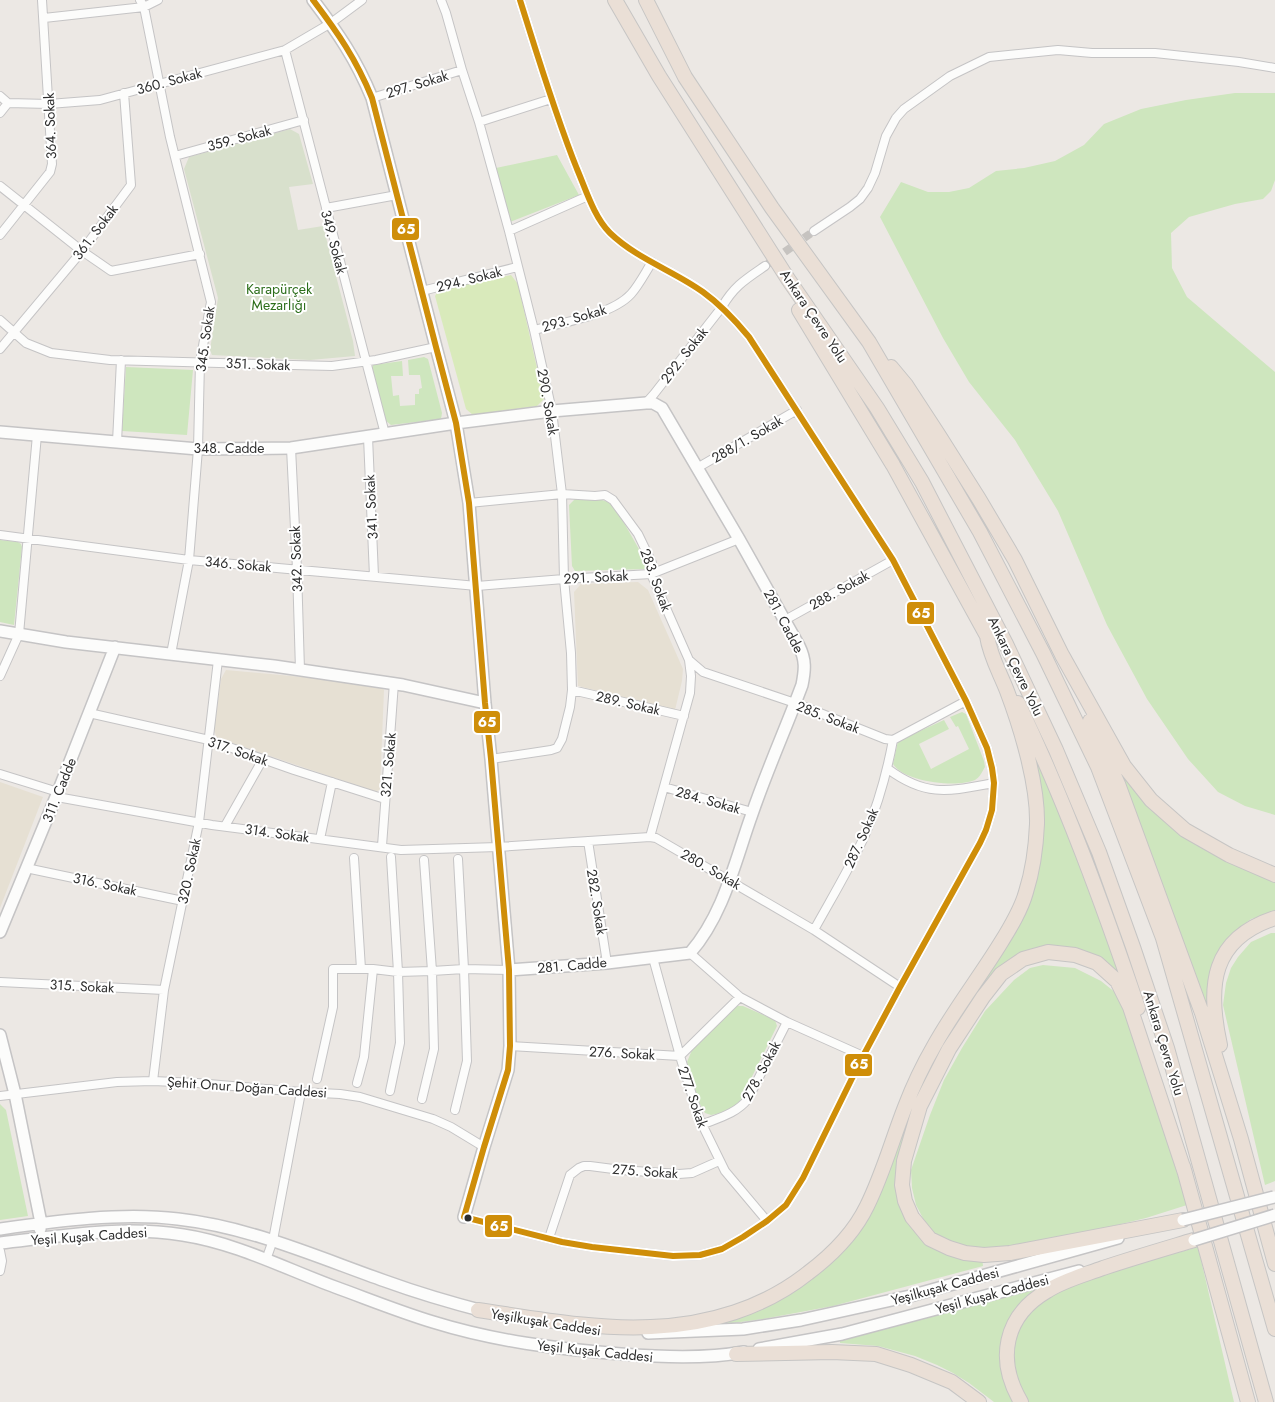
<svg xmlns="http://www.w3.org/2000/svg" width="1275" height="1402" font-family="Jost,sans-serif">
	<rect width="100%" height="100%" fill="#ece8e4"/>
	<!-- education -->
	<path fill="#e6e0d3" d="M638,582L648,590L683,669L682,681L675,710L578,686L574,592L581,584Z
		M226,670L323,679L381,686L384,690L380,789L376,792L217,738L214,730L221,679Z
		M0,782L43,797L0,908Z"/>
	<!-- green -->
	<path fill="#cee6be" d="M1235,93H1275V180L1271,191L1263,199L1235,204L1189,217L1171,233L1172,268L1187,297L1275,372V815L1245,806L1218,792L1188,759L1147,699L1107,625L1058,511L1015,440L969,382L943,338L880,217L901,182L928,192H949L969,188L996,171L1024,168L1055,161L1084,145L1104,124L1141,109L1186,100Z
		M557,155L579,195L510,222L496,168Z
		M424,357L428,359L442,413L441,419L391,425L385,420L372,368L373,365L402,361L403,376H391L393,396L399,395L400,406L415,405V394H419V389L422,388L420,375H409L408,360Z
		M126,367L193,370L187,435L122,431Z
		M575,499C591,499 602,496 615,507L648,565L647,569L575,571L572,566L569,505Z
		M0,540L18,542L21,544L22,547L14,625L0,622Z
		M962,712L966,714L984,761L985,767C982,772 980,777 975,780C957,788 904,782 893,764L898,741L944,720L949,729L919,744L931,769L969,749L958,726L956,727L950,717Z
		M1037,745L1128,981L1100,960L1015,957L946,1044L898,1186L928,1242L982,1257L983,1266L833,1306L763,1319L718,1325L717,1319L737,1314L854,1234L903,1119L955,1013L1034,870L1031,747Z
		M1125,771L1156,809L1275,878V912L1251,919L1235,931L1225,942L1215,960L1210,1003L1202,1005L1118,775Z
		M1271,933H1275V1181L1265,1185L1223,1005L1226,983L1231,968L1238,957L1251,942Z
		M1043,965L1075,968L1101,981L1116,993L1128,1016L1187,1205L1146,1218L1005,1252L976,1253L939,1238L926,1224L916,1205L912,1188L911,1170L930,1115L944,1080L962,1048L985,1011L1014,980L1030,968Z
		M736,1006H743L775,1020L777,1026L740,1101L736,1106L721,1113L711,1115L705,1113L696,1097L687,1062L692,1050Z
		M0,1104L6,1110L28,1216L0,1220Z
		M1198,1247L1234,1402H1028L1016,1387L1012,1352L1017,1334L1025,1317L1039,1302L1062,1290L1103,1274Z
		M1041,1282L1043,1289L1012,1316L1015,1402H994L969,1383L953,1373L937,1365L915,1356L878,1346L840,1343V1336Z"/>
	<!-- cemetery -->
	<path fill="#d8e0cc" d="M290,129L299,134L313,184L289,187L298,230L323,226L353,341L355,356L310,360L212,355L210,350L218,298L184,169L189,157Z"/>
	<!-- pitch -->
	<path fill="#d9eabb" d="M511,275L518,284L544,399L537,406L473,415L466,409L435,296L439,290Z"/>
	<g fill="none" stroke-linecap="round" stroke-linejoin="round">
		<!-- street-tunnel -->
		<path stroke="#c6c3c0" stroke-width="8" stroke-dasharray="8 4" stroke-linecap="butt" d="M765,266L814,231"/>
		<!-- street casing -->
		<g stroke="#c5c4c5" stroke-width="10">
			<path id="street" d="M140,0L144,7L170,137L211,302L200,362L198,449L189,560L171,654
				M441,0L446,13L462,70L479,122L509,231L534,330L552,411L562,494L564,579L571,653L572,690L570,707L562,739L557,748L551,750L491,759
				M44,18L144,7L158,0
				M285,50L385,434
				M0,96L8,103L49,104L100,100L159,84L285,50L331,23L362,0
				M372,98L462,70
				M0,113L8,103
				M479,122L551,99
				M175,156L304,120
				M0,186L82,251L111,271L200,254
				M326,208L397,195
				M509,231L588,196
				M814,231L850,207L860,199L868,188L875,173L886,136L896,118L904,109L950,76L989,57L1058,50L1092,53H1155L1239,62L1275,68
				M0,235L50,172L52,164L42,0
				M422,291L517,267
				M0,320L26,343L51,353L110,360L332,366L376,360L436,347
				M534,330C561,323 612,315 631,294C639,285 645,273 652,262
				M0,349L82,251L131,185L124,93
				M646,403L654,394L722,307C734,286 746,279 765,266
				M368,437L374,576
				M117,442L121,360
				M291,448L297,569L300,670
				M697,468L797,410
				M469,503L562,494L595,496L605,495L613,500L638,534L652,563L651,574L689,660L691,676L690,693L650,837
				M0,535L189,560L477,586L564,579L651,574L739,539
				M785,620L893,560
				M689,660L703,672L795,703L885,739L893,740L966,701
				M0,676L19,634L37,435
				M572,690L684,716
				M89,713L209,740L294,770L385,799
				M888,769C927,798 950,791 994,783
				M0,774L58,792
				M664,787L752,812
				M57,797L212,825L401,850L498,847L650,837L656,838L814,930L900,987
				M225,826L263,759
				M320,839L332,782
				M588,841L607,963
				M382,846L394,683
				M354,858L361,969
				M26,868L183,901
				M814,930C831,899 850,868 865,835C878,805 887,772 893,740
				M690,953L740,997L787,1022L863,1056
				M653,958L680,1056L699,1118L725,1171L767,1221
				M0,982L164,990
				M510,1046L680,1056L740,997
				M317,1079L333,1007V969H373L398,972L432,971L464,969L509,970
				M153,1081L164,990L199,822L218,660
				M357,1083L364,1057L373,969
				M390,1091L400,1043L398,972L391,857
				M0,1096L117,1082L153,1081L197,1083L301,1092L340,1094L360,1097L433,1119L451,1127L484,1147
				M422,1099L434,1049L432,971L424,860
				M455,1110L467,1061L464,969L458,859
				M701,1125C718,1118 736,1114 748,1099L787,1022
				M464,1217L562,1242L592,1247L673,1256L700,1255L722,1249L743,1237L767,1221L786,1205L803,1178L862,1058L900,987L980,843L986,830L992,810L994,783L992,768L987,748L966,701L893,560L749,337C735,320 721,305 703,292C674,271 637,259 610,233C594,217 586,190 577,169C555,114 538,57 520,0
				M549,1238L570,1175L579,1168L584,1166H590L621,1170L679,1174L692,1173L719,1161
				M0,1251L2,1261L0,1271
				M266,1260L273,1240L301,1092"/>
		</g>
		<!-- secondary casing -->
		<g stroke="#c5c4c5" stroke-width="14">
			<path id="secondary" d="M313,0C338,33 356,59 372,98L436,347L456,423L469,503L485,703L491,759L509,970L510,1046L508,1070L484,1147L464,1217
				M0,432L198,449L291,448L456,423L552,411L646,403H653L662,408L739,539L799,646C806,660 805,670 802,685C786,728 767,770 752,814C735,861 724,914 690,953L607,963L509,970
				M0,631L66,642L274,666L403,685L485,703
				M0,932L58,792L115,647
				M0,1035L15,1094L41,1223L40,1229
				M0,1229C57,1221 121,1212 178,1219C250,1227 317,1257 385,1281C418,1293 452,1303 487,1312
				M0,1243C61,1236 122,1225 183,1235C236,1243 286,1269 335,1287C368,1299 400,1312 433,1322C494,1341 557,1349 621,1354C661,1357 704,1359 744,1352
				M648,1333L743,1329L801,1320L910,1296L1118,1238
				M759,1349L842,1334L1079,1271"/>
		</g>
		<!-- highway casing -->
		<g stroke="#c6c5c4" stroke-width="16">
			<path id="highway" d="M615,0L659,76L788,279L877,408L922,482L1006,644L1056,750L1099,852L1133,947L1167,1048L1266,1402
				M646,0L685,77L772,208L869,342L980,532L1043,653L1098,767L1163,938L1275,1329
				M891,367L906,385L938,434L979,499L1015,560L1062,655L1124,766L1151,800L1185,830L1229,855L1275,875
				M1018,703C1065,801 1103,905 1138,1008
				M1090,721L1118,784L1202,1013L1241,1139L1275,1264
				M1220,1045C1207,986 1211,939 1275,918
				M1183,1166L1248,1402
				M1183,1220L1010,1253L984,1255L965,1253L949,1248L930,1239L912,1217L905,1201L902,1185L904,1161L920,1106L949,1049L983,997L1001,974L1023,959L1048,952L1075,955L1097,963L1117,981L1130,1007L1185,1173
				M478,1310C533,1318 596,1330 651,1327C708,1325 764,1308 808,1273C832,1255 854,1233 867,1206C883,1174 892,1140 905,1107C913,1086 923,1065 934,1046C954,1010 979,978 1000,944C1010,928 1021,910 1026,892C1033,870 1036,847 1037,824C1038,784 1021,728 1007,691C1000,673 990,656 987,636L893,465L799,310
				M736,1354L832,1352L876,1354L911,1365L952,1382L979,1402
				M1021,1402C996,1360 1004,1316 1047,1291C1064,1280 1084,1275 1103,1268C1133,1258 1164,1249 1194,1240"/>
		</g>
		<!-- street -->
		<use href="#street" stroke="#fcfcfb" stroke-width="8"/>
		<!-- secondary -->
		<use href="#secondary" stroke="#fcfcfb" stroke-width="11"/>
		<!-- highway -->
		<use href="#highway" stroke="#eadfd6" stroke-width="14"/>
		<!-- secondary-bridge casing -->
		<g stroke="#c5c4c5" stroke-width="14" stroke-linecap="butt">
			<path id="secondary-bridge" d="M1183,1220L1274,1197
				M1194,1240L1275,1215"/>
		</g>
		<!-- secondary-bridge -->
		<use href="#secondary-bridge" stroke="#fcfcfb" stroke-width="11"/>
		<!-- bus-1 casing -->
		<g stroke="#fff" stroke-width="10">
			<path id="bus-1" d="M313,0C338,33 356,59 372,98L436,347L456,423L469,503L485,703L491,759L509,970L510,1046L508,1070L484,1147L464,1217L562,1242L592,1247L673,1256L700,1255L722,1249L743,1237L767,1221L786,1205L803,1178L862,1058L900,987L980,843L986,830L992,810L994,783L992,768L987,748L966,701L893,560L749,337C735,320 721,305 703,292C674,271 637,259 610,233C594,217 586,190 577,169C555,114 538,57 520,0"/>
		</g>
		<!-- bus-1 -->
		<use href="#bus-1" stroke="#cf8e09" stroke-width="6"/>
	</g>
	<!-- markers -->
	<circle fill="#2e2e2e" stroke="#fff" stroke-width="2" cx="468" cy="1218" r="4.5"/>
	<g text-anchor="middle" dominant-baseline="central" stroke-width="4" stroke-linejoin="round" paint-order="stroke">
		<!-- street labels -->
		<g font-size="14" fill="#2e2e2e" stroke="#fff">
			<text transform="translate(169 81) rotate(-15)">360. Sokak</text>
			<text transform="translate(417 84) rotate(-17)">297. Sokak</text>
			<text transform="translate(50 126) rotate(-92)">364. Sokak</text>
			<text transform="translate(239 138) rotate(-15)">359. Sokak</text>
			<text transform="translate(95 232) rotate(-53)">361. Sokak</text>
			<text transform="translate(334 242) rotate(75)">349. Sokak</text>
			<text transform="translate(469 279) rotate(-14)">294. Sokak</text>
			<text transform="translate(814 316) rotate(56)">Ankara Çevre Yolu</text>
			<text transform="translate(574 318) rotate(-16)">293. Sokak</text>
			<text transform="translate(205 339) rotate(-82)">345. Sokak</text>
			<text transform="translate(684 355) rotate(-52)">292. Sokak</text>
			<text transform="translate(258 364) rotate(2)">351. Sokak</text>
			<text transform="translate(548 402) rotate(80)">290. Sokak</text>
			<text transform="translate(747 439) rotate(-30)">288/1. Sokak</text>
			<text x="229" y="448">348. Cadde</text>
			<text transform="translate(371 507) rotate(-93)">341. Sokak</text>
			<text transform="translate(296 559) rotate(-92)">342. Sokak</text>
			<text transform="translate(238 564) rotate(5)">346. Sokak</text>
			<text transform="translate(596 577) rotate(-3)">291. Sokak</text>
			<text transform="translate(656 580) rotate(70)">283. Sokak</text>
			<text transform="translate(839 590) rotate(-29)">288. Sokak</text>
			<text transform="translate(784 621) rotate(62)">281. Cadde</text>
			<text transform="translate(1016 666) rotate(64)">Ankara Çevre Yolu</text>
			<text transform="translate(628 703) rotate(13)">289. Sokak</text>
			<text transform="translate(828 717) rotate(21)">285. Sokak</text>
			<text transform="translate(238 751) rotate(19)">317. Sokak</text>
			<text transform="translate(388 765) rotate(-85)">321. Sokak</text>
			<text transform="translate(59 790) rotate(-68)">311. Cadde</text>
			<text transform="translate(708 800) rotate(16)">284. Sokak</text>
			<text transform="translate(277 833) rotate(8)">314. Sokak</text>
			<text transform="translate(861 838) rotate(-66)">287. Sokak</text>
			<text transform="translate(711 869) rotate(30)">280. Sokak</text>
			<text transform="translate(189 871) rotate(-78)">320. Sokak</text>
			<text transform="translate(105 884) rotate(12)">316. Sokak</text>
			<text transform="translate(597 902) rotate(81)">282. Sokak</text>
			<text transform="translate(572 965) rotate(-5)">281. Cadde</text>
			<text transform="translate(82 986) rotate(3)">315. Sokak</text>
			<text transform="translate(1164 1043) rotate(73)">Ankara Çevre Yolu</text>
			<text transform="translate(622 1053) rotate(3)">276. Sokak</text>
			<text transform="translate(761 1071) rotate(-62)">278. Sokak</text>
			<text transform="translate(247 1087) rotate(4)">Şehit Onur Doğan Caddesi</text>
			<text transform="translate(693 1097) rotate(71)">277. Sokak</text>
			<text transform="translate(645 1171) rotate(4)">275. Sokak</text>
			<text transform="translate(89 1236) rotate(-4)">Yeşil Kuşak Caddesi</text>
			<text transform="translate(945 1286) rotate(-15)">Yeşilkuşak Caddesi</text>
			<text transform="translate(992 1294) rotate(-15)">Yeşil Kuşak Caddesi</text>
			<text transform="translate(546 1322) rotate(9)">Yeşilkuşak Caddesi</text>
			<text transform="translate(595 1351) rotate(6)">Yeşil Kuşak Caddesi</text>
		</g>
		<!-- park labels -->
		<g font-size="14" fill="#2c6e1b" stroke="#fff">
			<text x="279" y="289">Karapürçek<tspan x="279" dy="16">Mezarlığı</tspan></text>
		</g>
	</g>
	<g stroke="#fff" stroke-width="2">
		<rect x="391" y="217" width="29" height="24" rx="5" fill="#cf8e09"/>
		<rect x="906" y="601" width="29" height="24" rx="5" fill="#cf8e09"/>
		<rect x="473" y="710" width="28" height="24" rx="5" fill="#cf8e09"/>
		<rect x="844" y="1053" width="29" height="24" rx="5" fill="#cf8e09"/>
		<rect x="484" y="1214" width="29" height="24" rx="5" fill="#cf8e09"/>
	</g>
	<g font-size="14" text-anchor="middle" font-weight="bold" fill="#fff">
		<text x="406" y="234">65</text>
		<text x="921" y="618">65</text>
		<text x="487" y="727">65</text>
		<text x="859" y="1069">65</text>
		<text x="499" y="1231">65</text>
	</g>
</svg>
